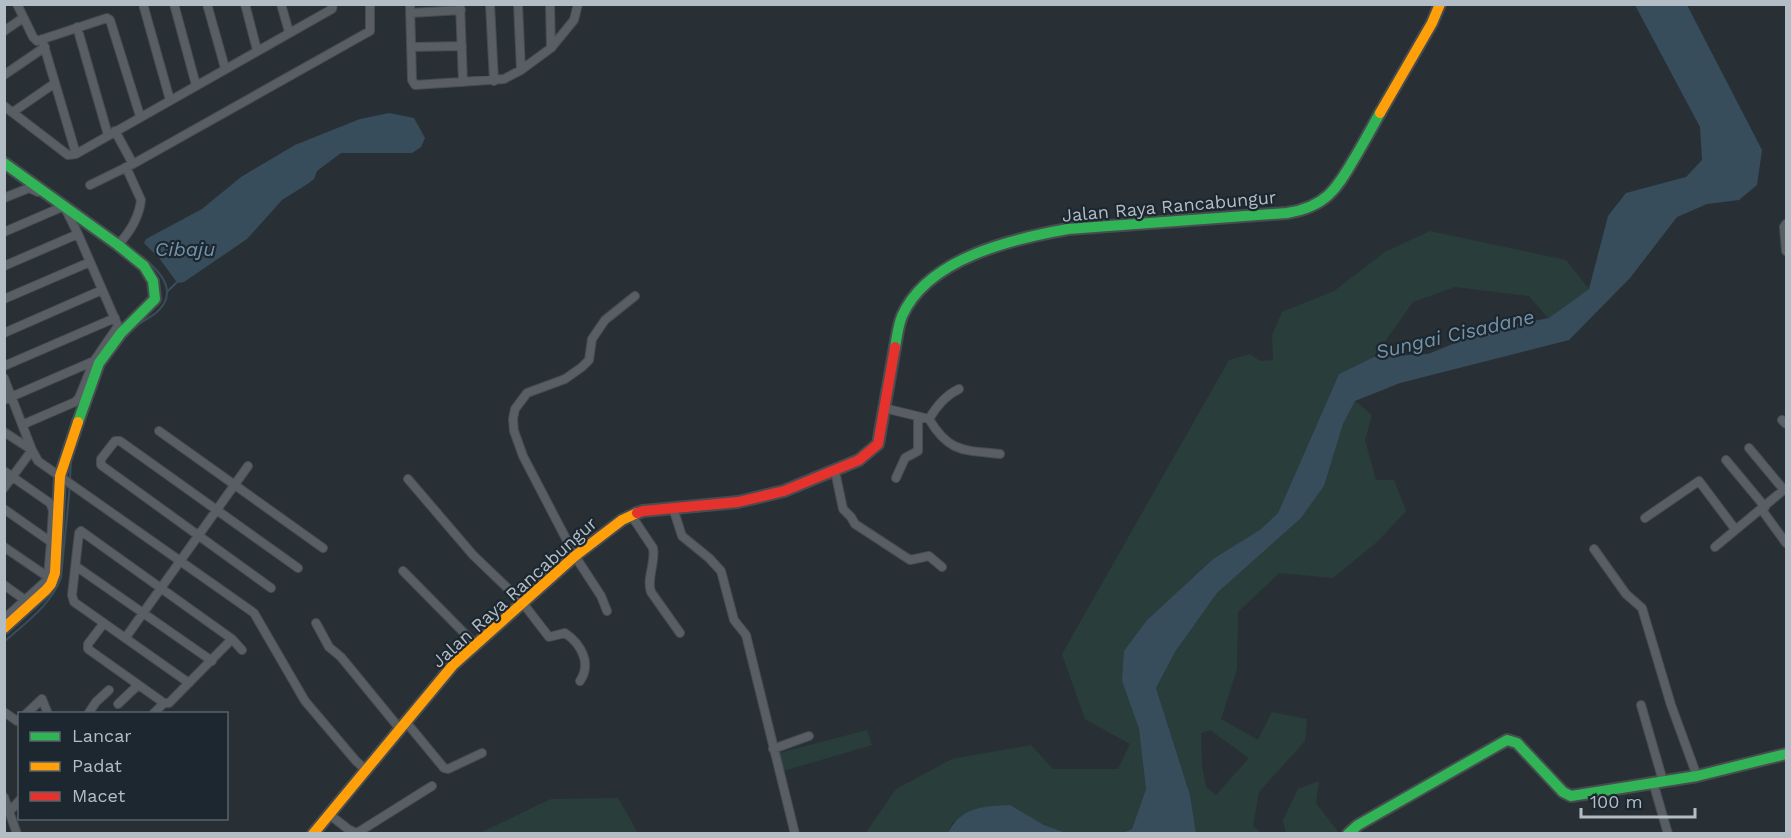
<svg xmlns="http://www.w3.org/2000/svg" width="1791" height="838" font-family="'Work Sans',sans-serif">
	<rect width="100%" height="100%" fill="#293035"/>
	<!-- green -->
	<path fill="#293d3b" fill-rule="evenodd" d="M1430,231L1566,260L1589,289L1549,319L1529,296L1455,287L1413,302L1374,357L1339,374L1278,513L1261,529L1213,559L1147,620L1122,681L1139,729L1146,789L1132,829L1122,833H1066L1044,825L1009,805L953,822L948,833L865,834L896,789L952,759L1031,745L1053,769H1118L1130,744L1085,719L1062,654L1229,360L1250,354L1260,361L1273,360L1272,335L1282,312L1334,291L1385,252Z
		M1355,401L1372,415L1365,440L1376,480H1394L1406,511L1378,541L1333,578L1279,573L1238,612L1237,669L1221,719L1258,740L1272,712L1307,719L1305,741L1259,792L1253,826L1261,833H1196L1190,795L1156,688L1175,652L1217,593L1301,518L1324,486L1343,424ZM1210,730L1249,758L1216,795L1206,787L1202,766L1201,733Z
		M867,730L872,745L783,771L779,753Z
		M1319,781L1316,803L1339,833H1286L1283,820L1298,789Z
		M618,798L638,833H480L551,799Z"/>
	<!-- water -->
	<path fill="#374d5c" d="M1635,5H1687L1762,150L1757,185L1739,200L1707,204L1677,217L1630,278L1569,340L1400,383L1355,401L1343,424L1324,486L1301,518L1217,593L1175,652L1156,688L1190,795L1196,833H1122L1132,829L1146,789L1139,729L1122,681L1124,651L1147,620L1213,559L1261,529L1278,513L1339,374L1374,357L1428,354L1490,329L1549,318L1589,289L1608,216L1626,193L1686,177L1702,160L1700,127Z
		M389,113L414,118L425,138L421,147L412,153H341L317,171L314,179L309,183L282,200L247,239L184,282L179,283L176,281L159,258L144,243L146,239L202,209L241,177L295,145L360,119Z
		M1010,805L1044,825L1066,833H948C961,807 983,806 1010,805Z"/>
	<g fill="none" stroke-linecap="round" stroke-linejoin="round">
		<!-- stream -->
		<path stroke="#374d5c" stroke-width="2" d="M168,291L179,280
			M116,348C123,340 130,331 138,325C144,320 152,317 158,311C183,287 150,262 132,249
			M81,427L98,382
			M70,480L71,458
			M4,642C25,623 51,605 61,578L70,485"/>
		<!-- street casing -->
		<g stroke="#464c50" stroke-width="10">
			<path id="street" d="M17,4L33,37L37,41L107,18L110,20L140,116
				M143,4L170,100
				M174,4L196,85
				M207,4L225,68
				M245,4L257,50
				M281,4L289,32
				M410,4L412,80L415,85L504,79L521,70L551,48L574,20L578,4
				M460,4L463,82
				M490,4L494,81
				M518,4L521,70
				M550,4L551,48
				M410,13L461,10
				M77,27L108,135
				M4,31L23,18
				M42,39L76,154
				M412,47L462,46
				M4,75L45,47
				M4,106L68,155L76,154L332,9L333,4
				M13,112L55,83
				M115,131L133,164
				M90,185L133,164L370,31V4
				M4,198L29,188L38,192
				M1786,224L1784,227L1786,251
				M4,232L62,207
				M118,245C130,232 139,218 141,200L126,167
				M4,266L78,234L66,210
				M4,299L90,262
				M4,333L102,290
				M4,366L115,318
				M4,378L32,450L38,461L254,613L305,701L356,761L365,769
				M4,400L94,361
				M884,408L929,419C949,453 964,450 1000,454
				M929,419C936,407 946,395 959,389
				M1782,420L1786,424
				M24,424L75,402L79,398L94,361L118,326L78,234
				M159,431L323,548
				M4,432L32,450L4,488
				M1749,448L1784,490
				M1726,460L1765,507
				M4,471L50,503L53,510L51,542
				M835,471L843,509L851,517L855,524L910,560L929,556L942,567
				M896,478L905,458L918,451V417
				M408,479L473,555L522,602L549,637L565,633C581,644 592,663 580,681
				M673,508L682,536L709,558L721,571L734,620L746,635L795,834
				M4,509L51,542L48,577
				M1762,510L1786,543
				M631,515L653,548C656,563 646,578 651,592L680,633
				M1645,518L1699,481L1735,529
				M4,547L48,577L46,581L25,600
				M1715,547L1786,488
				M1594,549L1626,594L1642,608L1671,705L1697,776
				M77,567L212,661
				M403,571L475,644
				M4,585L25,600L4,619
				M271,588L101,465V459L115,441H120L298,568
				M607,611L601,596L575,556L523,456L514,431L513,419L515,409L527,393L565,379L582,367L589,360L592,339L605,320L635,296
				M104,623L88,644V649L164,703H169L232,639
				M316,623L329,647L341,657L400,729
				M126,637L248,466
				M189,683L74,602L72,595L79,533L81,531L232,639L242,650
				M118,704L138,685
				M1641,705L1663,781
				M4,712L17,721L20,719
				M26,714L42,699L48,714
				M88,714L96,702L109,690
				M153,714L164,703
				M406,722L444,768L448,769L482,753
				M773,749L809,736
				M1653,782L1668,834
				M4,797L17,834
				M9,812L20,800
				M330,815L348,829L358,834
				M357,833L432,786"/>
		</g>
		<!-- fast casing -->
		<g stroke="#464c50" stroke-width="14">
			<path id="fast" d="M4,163L118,245L144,266L153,281L155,299L121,333L99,363L78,422
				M895,347C897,337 898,326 902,316C928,258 1012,239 1068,229L1287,213C1325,207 1336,190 1354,159C1363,144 1371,129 1380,113
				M1348,834L1358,825L1507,740L1517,743L1563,792L1571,796L1697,776L1786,754"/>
		</g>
		<!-- slow casing -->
		<g stroke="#464c50" stroke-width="14">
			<path id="slow" d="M1380,113L1432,23L1440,4
				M4,628L46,590L51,584L55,573L60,476L78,422
				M313,834L453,665L575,556L622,520L637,513"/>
		</g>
		<!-- jam casing -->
		<g stroke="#464c50" stroke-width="14">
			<path id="jam" d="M637,513L643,511L738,502L784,491L859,460L878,444L895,347"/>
		</g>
		<!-- street -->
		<use href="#street" stroke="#585e63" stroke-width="8"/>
		<!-- fast -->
		<use href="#fast" stroke="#30b455" stroke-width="10"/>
		<!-- slow -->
		<use href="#slow" stroke="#ff9f0a" stroke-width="10"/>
		<!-- jam -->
		<use href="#jam" stroke="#e5322d" stroke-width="10"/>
	</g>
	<g text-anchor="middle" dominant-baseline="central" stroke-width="4.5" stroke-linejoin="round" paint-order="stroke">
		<!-- street labels -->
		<g font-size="18" fill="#b3bdc6" stroke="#1d272f">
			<text transform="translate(1169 206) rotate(-5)">Jalan Raya Rancabungur</text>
			<text transform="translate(514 592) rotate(-42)">Jalan Raya Rancabungur</text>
		</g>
		<!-- water labels -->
		<g font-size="20" font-style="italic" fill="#7493a8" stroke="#1d272f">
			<text x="185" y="249">Cibaju</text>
			<text transform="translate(1455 334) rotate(-13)">Sungai Cisadane</text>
		</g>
	</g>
	<!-- border -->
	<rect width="1791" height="838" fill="none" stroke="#b3bdc6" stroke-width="12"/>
	<!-- legend -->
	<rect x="18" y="712" width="210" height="108" fill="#1d272f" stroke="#59636b" stroke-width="1.5"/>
	<rect x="30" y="732" width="30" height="9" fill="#30b455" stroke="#59636b" stroke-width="1.5"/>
	<text x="72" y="742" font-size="18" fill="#b3bdc6">Lancar</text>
	<rect x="30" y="762" width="30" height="9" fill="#ff9f0a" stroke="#59636b" stroke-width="1.5"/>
	<text x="72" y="772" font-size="18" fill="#b3bdc6">Padat</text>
	<rect x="30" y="792" width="30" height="9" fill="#e5322d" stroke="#59636b" stroke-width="1.5"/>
	<text x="72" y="802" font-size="18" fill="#b3bdc6">Macet</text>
	<!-- scale -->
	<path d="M1581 808v9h114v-9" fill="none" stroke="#b3bdc6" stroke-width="3"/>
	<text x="1590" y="808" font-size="18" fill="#b3bdc6" stroke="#1d272f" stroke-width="4.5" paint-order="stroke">100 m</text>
</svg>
